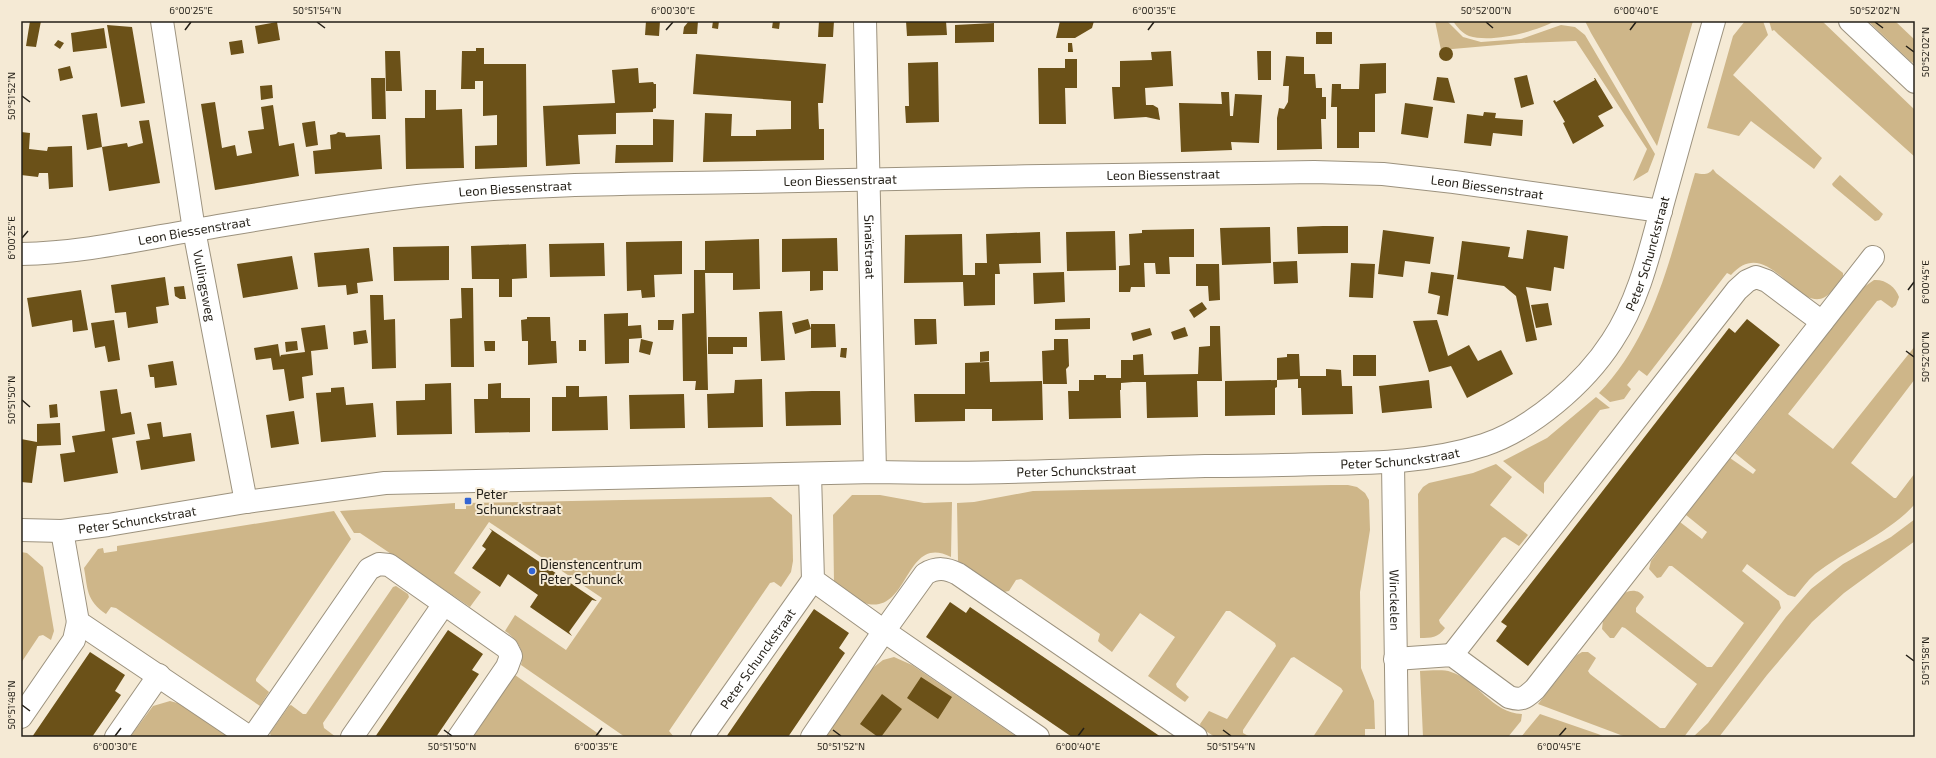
<svg xmlns="http://www.w3.org/2000/svg" width="1936" height="758" font-family="'Exo 2',sans-serif">
	<rect width="100%" height="100%" fill="#f5ead5"/>
	<!-- green -->
	<path fill="#ceb689" d="M1435,21H1447L1463,37L1481,42L1521,39L1561,25L1575,27L1585,35L1655,154L1648,172L1633,181L1647,149L1576,41L1521,43L1441,50Z
		M1453,21H1555C1535,32 1492,43 1469,36C1462,33 1457,27 1453,21Z
		M1585,21H1693L1657,146L1591,33Z
		M1745,21H1763L1768,35L1733,75L1822,158L1814,169L1751,121L1739,136L1707,128L1733,36Z
		M1769,21H1822L1915,110V157L1779,35L1774,30L1772,31Z
		M1868,21H1895L1915,40V64L1910,61Z
		M1713,169L1716,173L1843,273V276C1838,283 1832,293 1825,297C1796,313 1768,233 1731,275L1727,273L1647,376L1639,370L1627,385L1631,389L1624,399L1610,402L1599,393C1656,334 1672,249 1695,173C1702,174 1708,176 1713,169Z
		M1840,175L1883,214L1879,220L1875,221L1833,186L1832,184Z
		M1874,280C1885,279 1896,287 1899,297L1896,305L1892,308L1881,300L1877,301L1788,414L1833,449L1915,346V379L1851,463L1894,498H1896L1915,473V504C1887,535 1847,549 1815,574C1807,581 1801,590 1795,597L1788,595L1747,564L1742,571L1779,601L1781,608L1684,737H1626L1538,704L1577,655L1582,652H1588L1596,658L1588,671L1590,674L1660,728H1665L1697,684L1625,628L1622,627L1614,638H1610L1602,629L1603,620L1625,593C1631,589 1640,590 1644,597L1636,608V612L1707,667H1712L1744,623L1672,566H1669L1661,577L1657,578L1649,569L1651,561L1680,522L1702,539L1707,532L1686,515L1730,458L1753,474L1756,470L1735,453L1864,287Z
		M1596,397L1610,408L1600,410L1544,483V494L1503,461L1547,438Z
		M1496,464L1512,477L1490,505L1528,535L1519,546L1505,537L1502,538L1439,620L1440,623L1445,628C1438,638 1431,638 1420,638L1418,494L1423,487L1429,483L1473,473Z
		M1331,485H1348L1357,487L1365,493L1369,500L1370,530L1360,592L1361,668L1374,701L1375,729H1365V737H1313L1343,691L1341,688L1294,657L1291,658L1243,730V733L1250,737H1215L1201,728L1200,724L1209,711L1227,719L1276,646L1275,643L1230,611H1226L1176,684L1177,687L1189,697L1185,702L1148,676L1175,637L1140,613L1112,652L1100,643L1098,641L1100,634L1021,579L1016,580L1009,591L1004,592L958,561L957,503L974,502L1033,491Z
		M852,495H880L924,503L952,502L951,557C905,533 910,612 868,604C856,602 844,590 834,583L833,515Z
		M771,497L792,515L793,561L791,572L781,587L774,582L770,583L669,731L674,737H625L521,665C525,650 517,639 505,631L515,615L566,650L602,598L489,522L454,573L481,592L470,607L360,533H354L340,511L455,503V509H466V503Z
		M334,511L351,539L256,679V681L269,692L260,706L116,608L111,607L106,614C86,600 88,590 84,568L98,549L103,548L104,553L117,551V546Z
		M1915,519V541L1844,593L1812,622L1767,675L1719,737H1693L1708,723L1786,617L1811,589L1843,564L1891,537Z
		M21,552L27,553L43,567L54,631L51,640L43,635L39,636L21,663Z
		M396,586L408,594L409,597L323,723L324,728L336,737H271L270,733L289,706L291,705L303,714H306L393,587Z
		M894,657L912,665L1017,737H825L870,670L883,660Z
		M1420,671C1429,671 1443,669 1451,672C1477,680 1492,713 1522,714L1521,721L1508,737H1423Z
		M515,675L603,737H473Z
		M170,701L181,704L230,737H130L153,706Z
		M1540,714L1598,734L1605,737H1521Z"/>
	<!-- building -->
	<path fill="#6b5118" d="M30,21H41L36,47L26,46Z
		M646,21H660L659,36L645,35Z
		M689,21H698L697,34H683L684,27Z
		M713,21H719L718,29L712,28Z
		M773,21H780L779,29L772,28Z
		M819,21H834L833,37H818Z
		M906,21H946L947,35L907,36Z
		M1060,21H1094L1092,28L1075,38H1056Z
		M277,22L280,40L258,44L255,26Z
		M994,23V42L955,43V25Z
		M107,25L132,27L145,103L121,107Z
		M104,28L107,48L73,52L71,33Z
		M1316,32H1332V44H1316Z
		M58,40L64,43L60,49L54,45Z
		M242,40L244,53L231,55L229,42Z
		M1068,43H1072L1073,52H1068Z
		M1439 54a7 7 0 1 1 14 0a7 7 0 1 1-14 0Z
		M476,48H484V64H526L527,167L475,169V146L497,145V115L483,116V81H475V89H461L462,51H476Z
		M385,51H400L402,91H386Z
		M1171,51L1173,86L1145,88L1146,105H1153L1158,108L1160,120L1146,117L1114,119L1112,87H1120V61L1152,60L1151,52Z
		M1257,51H1271V80H1258Z
		M696,54L826,64L823,103H818L819,129H824V160L703,162L705,113L732,114L731,136H756V130L791,129V101L693,94Z
		M1286,56L1304,57V74H1315L1316,88H1322V97H1326V119H1321L1322,149L1277,150V118L1279,108L1284,109L1288,102L1289,86H1283Z
		M1065,59H1077V88H1065L1066,124H1039L1038,68H1065Z
		M938,62L939,122L906,123L905,106H909L908,63Z
		M1386,63V93L1375,94V132H1359V148H1337V107H1331L1332,84H1341V89H1359L1360,64Z
		M70,66L73,78L60,81L58,69Z
		M638,68L639,83L653,82L654,84H656V108L653,109V112L616,113V134L578,135L580,164L546,166L543,106L615,103L612,70Z
		M1527,75L1534,104L1521,108L1514,78Z
		M1437,77L1448,78L1455,103L1433,100Z
		M371,78H385L386,119H372Z
		M1594,78H1595L1613,108L1598,116L1604,126L1573,144L1563,123L1565,122L1553,101L1555,100L1556,102L1595,80Z
		M272,85L273,98L261,100L260,86Z
		M425,90H436V110L462,109L464,168L406,169L405,118H425Z
		M1221,92H1229L1230,116H1233L1235,94L1262,95L1259,143L1231,142L1232,150L1181,152L1179,103L1222,104Z
		M215,102L222,148L235,145L237,156L252,153L248,131L264,129L261,107L273,105L279,146L294,143L299,176L215,190L201,104Z
		M1405,103L1433,107L1428,138L1401,134Z
		M1484,112L1496,113L1495,118L1523,120L1522,136L1493,133L1491,146L1464,143L1467,114L1483,116Z
		M97,113L102,147L127,143L128,147L143,143L139,121L149,120L160,183L109,191L102,147L87,150L82,115Z
		M653,119L674,120L673,162L615,163L616,145H653Z
		M315,121L318,145L306,147L302,123Z
		M21,132L30,133L29,149L47,151L48,147L72,146L73,187L49,189L48,173H39L38,177L21,175Z
		M338,132L345,133L346,137L380,135L382,169L315,174L313,151L331,149L330,135L336,134Z
		M1323,226H1348V253L1298,254L1297,227Z
		M1270,227L1271,263L1222,265L1220,228Z
		M1194,229V257H1169L1170,274H1156L1155,263H1144L1145,287H1131L1130,292H1119V266L1130,265L1129,234L1142,233V230Z
		M1383,230L1434,237L1430,264L1405,261L1403,277L1378,274Z
		M1527,230L1568,236L1564,269L1554,267L1551,291L1526,287L1537,340L1526,342L1516,296L1504,286L1457,279L1462,241L1510,247L1508,257L1523,259Z
		M1115,231L1116,270L1067,271L1066,232Z
		M1040,232L1041,263L999,264L1000,274H995V305L964,306L963,282L904,283L905,235L962,234L963,275H975V263H987L986,234Z
		M837,238L838,271H823V290L810,291V271L782,272V239Z
		M759,239L760,289L733,290V273H705L708,390H695L696,381H683L682,314L694,313V270H705V241Z
		M682,241V274L654,275L655,297L642,298L641,290L627,291L626,242Z
		M604,243L605,276L550,277L549,244Z
		M526,244L527,278L512,279V297H499V279H472L471,246Z
		M449,246V280L394,281L393,247Z
		M369,248L373,281L357,283L358,293L347,295L346,285L318,287L314,253Z
		M292,256L298,289L243,298L237,264Z
		M1297,261L1298,283L1274,284L1273,262Z
		M1351,263L1375,264L1373,298L1349,297Z
		M1196,264H1219L1220,300L1209,301L1208,286H1196Z
		M1064,272L1065,302L1034,304L1033,273Z
		M1431,272L1454,275L1448,316L1437,314L1440,296L1428,293Z
		M165,277L169,305L156,307L158,323L128,328L126,312L115,313L111,285Z
		M184,286L186,299H180L175,296L174,287Z
		M461,288H473L474,367H451L450,319L462,318Z
		M81,290L88,330L73,332L72,320L32,327L27,298Z
		M370,295H383L384,320L395,319L396,368L372,369Z
		M1202,302L1207,309L1194,318L1189,310Z
		M1548,303L1552,325L1536,328L1531,305Z
		M782,311L785,360L761,361L759,312Z
		M628,313V326L641,325L642,338L629,339V363L605,364L604,314Z
		M527,317H550L551,341H556L557,363L528,365V341H522L521,320L527,319Z
		M1090,318V329L1055,330V319Z
		M808,319L811,329V324H835L836,347L811,348V329L795,334L792,323Z
		M914,319H936L937,344L915,345Z
		M1747,319L1780,345L1528,666L1496,641L1507,626L1501,622L1729,328L1735,333Z
		M114,320L120,360L108,362L105,346L95,348L91,323Z
		M658,320H674L673,330H658Z
		M1437,320L1448,356L1469,345L1478,361L1501,350L1513,374L1467,398L1451,366L1429,372L1413,321Z
		M325,325L328,349L311,351L313,375L302,377L304,398L289,401L284,369L273,370L271,358L256,360L254,348L278,344L280,357L281,355L305,352L301,328Z
		M1210,326H1220L1222,381H1197L1198,417L1147,418L1146,382H1133L1121,383V390H1120L1121,418L1069,419L1068,391H1079V380H1094V375H1106V378H1121V360H1133V355L1143,354L1144,375L1198,374L1199,347L1210,346Z
		M1185,327L1188,336L1174,340L1171,332Z
		M1150,328L1152,335L1133,341L1131,333Z
		M366,330L368,343L354,345L353,332Z
		M708,337H747V347H733V354H708Z
		M641,339L653,342L650,355L639,352Z
		M1054,339H1068L1069,366L1066,369L1067,384H1043L1042,351L1054,350Z
		M579,340H586V351H579Z
		M297,341L298,350L286,352L285,342Z
		M484,341H495V351H485Z
		M841,348H847L846,358L840,357Z
		M989,351V361L980,362V352Z
		M1287,354H1299L1300,376H1326V369L1341,370L1342,386H1352L1353,414L1302,415L1301,388H1298V379L1277,380V358L1287,357Z
		M1353,355H1376V376H1353Z
		M173,361L177,385L155,388L154,377H150L148,365Z
		M989,362L990,382L1042,381L1043,420L992,421V409H965V421L915,422L914,394H965V363Z
		M762,379L763,427L708,428L707,394L734,393L735,380Z
		M1277,380V387L1275,388V415L1225,416V381Z
		M1429,380L1432,408L1382,413L1379,386Z
		M451,383L452,434L397,435L396,401L425,400V384Z
		M501,383V398H530V432L475,433L474,399H488V384Z
		M566,386H579V397L607,396L608,430L552,431V397H566Z
		M344,387L346,405L373,403L376,437L321,442L316,393L331,392V388Z
		M117,389L121,414L131,412L135,434L112,438L118,473L64,482L60,454L75,452L72,436L105,431L100,391Z
		M812,391H840L841,425L786,426L785,392Z
		M684,394L685,428L630,429L629,395Z
		M57,404L58,417L50,418L49,405Z
		M294,411L299,444L271,448L266,415Z
		M161,422L163,437L191,433L195,461L141,470L136,441L150,439L147,424Z
		M60,423L61,445L37,446L32,483L21,482V439L37,442V424Z
		M489,528L597,601L592,600L569,632L572,636L530,607L538,595L508,574L500,587L472,568L486,549L482,546L492,531Z
		M950,602L966,613L970,607L1161,737H1072L926,637Z
		M814,609L849,633L839,648L845,653L788,737H726Z
		M448,630L483,654L472,670L479,674L436,737H375Z
		M90,652L125,675L115,691L121,695L92,737H32Z
		M921,677L952,697L938,719L907,698Z
		M882,694L902,709L881,737H878L860,724Z"/>
	<g fill="none" stroke-linecap="round" stroke-linejoin="round">
		<!-- minor casing -->
		<g stroke="#9c927e" stroke-width="24">
			<g id="minor">
				<path id="s1" d="M162,21L194,230L246,502"/>
				<path id="s2" d="M865,21L875,472"/>
				<path d="M1850,21L1915,82"/>
				<path id="s3" d="M21,254C80,253 137,240 195,230C279,216 362,201 447,193C546,183 647,184 746,182C935,177 1125,175 1314,172L1383,174L1454,182L1661,211"/>
				<path id="s4" d="M1393,463L1397,737"/>
				<path d="M810,474L813,580L884,631L1038,737"/>
				<path id="s5" d="M21,530L62,531L108,525L246,502L385,483L875,472C985,475 1095,469 1205,466C1244,466 1284,465 1323,464C1377,463 1431,462 1484,445C1532,429 1585,383 1612,341C1640,299 1651,246 1664,199C1680,140 1697,80 1714,21"/>
				<path d="M62,531L78,622L249,737"/>
				<path d="M1452,655L1737,290L1747,281L1756,277L1767,281L1822,322"/>
				<path d="M1395,659L1452,655L1509,697C1522,701 1525,698 1535,689L1873,257"/>
				<path d="M21,717L74,640L78,622"/>
				<path d="M116,737L159,675"/>
				<path d="M253,737L369,569L379,564L389,565L507,648L511,656L507,667L459,737"/>
				<path d="M352,737L444,604"/>
				<path id="s6" d="M702,737L813,580"/>
				<path d="M812,737L884,631L925,574C937,567 946,568 958,574L1196,737"/>
			</g>
		</g>
		<!-- minor -->
		<use href="#minor" stroke="#fff" stroke-width="22"/>
	</g>
	<!-- ticks -->
	<path fill="none" stroke="#231f17" stroke-width="1.5" d="M317,22L325,28M1486,22L1493,28M1875,22L1883,28M185,30L191,22M666,30L673,22M1148,30L1154,22M1630,30L1636,22M1906,46L1914,52M22,96L30,102M22,238L28,231M1908,290L1914,282M1906,351L1914,357M22,400L30,407M1906,655L1914,661M22,705L30,711M444,730L452,736M833,730L841,736M1223,730L1231,736M115,736L121,728M596,736L602,728M1078,736L1084,728M1559,736L1566,728"/>
	<!-- markers -->
	<g fill="#3365d4" stroke="#f5ead5" stroke-width="1.5">
		<rect x="464" y="497" width="8" height="8" rx="2"/>
		<circle cx="532" cy="571" r="4"/>
	</g>
	<g text-anchor="middle" dominant-baseline="central" stroke-width="4" stroke-linejoin="round" paint-order="stroke">
		<!-- street labels -->
		<g font-size="13" fill="#231f17" stroke="#f5ead5">
			<text stroke="none"><textPath href="#s3" startOffset="1147">Leon Biessenstraat</textPath></text>
			<text stroke="none"><textPath href="#s3" startOffset="824">Leon Biessenstraat</textPath></text>
			<text stroke="none"><textPath href="#s3" startOffset="1472">Leon Biessenstraat</textPath></text>
			<text stroke="none"><textPath href="#s3" startOffset="499">Leon Biessenstraat</textPath></text>
			<text stroke="none"><textPath href="#s3" startOffset="175">Leon Biessenstraat</textPath></text>
			<text stroke="none"><textPath href="#s2" startOffset="226">Sinaïstraat</textPath></text>
			<text stroke="none"><textPath href="#s5" startOffset="1731">Peter Schunckstraat</textPath></text>
			<text stroke="none"><textPath href="#s1" startOffset="268">Vullingsweg</textPath></text>
			<text stroke="none"><textPath href="#s5" startOffset="1383">Peter Schunckstraat</textPath></text>
			<text stroke="none"><textPath href="#s5" startOffset="1059">Peter Schunckstraat</textPath></text>
			<text stroke="none"><textPath href="#s5" startOffset="117">Peter Schunckstraat</textPath></text>
			<text stroke="none"><textPath href="#s4" startOffset="137">Winckelen</textPath></text>
			<text stroke="none"><textPath href="#s6" startOffset="96">Peter Schunckstraat</textPath></text>
		</g>
		<!-- poi labels -->
		<g font-size="13" fill="#231f17" stroke="#f5ead5" text-anchor="start">
			<text x="476" y="494">Peter<tspan x="476" dy="15">Schunckstraat</tspan></text>
			<text x="540" y="564">Dienstencentrum<tspan x="540" dy="15">Peter Schunck</tspan></text>
		</g>
	</g>
	<!-- border -->
	<rect width="1936" height="758" fill="none" stroke="#f5ead5" stroke-width="44"/>
	<rect x="22" y="22" width="1892" height="714" fill="none" stroke="#231f17" stroke-width="1.5"/>
	<g font-size="10" text-anchor="middle" fill="#231f17">
		<text x="191" y="14">6°00'25"E</text>
		<text x="317" y="14">50°51'54"N</text>
		<text x="673" y="14">6°00'30"E</text>
		<text x="1154" y="14">6°00'35"E</text>
		<text x="1486" y="14">50°52'00"N</text>
		<text x="1636" y="14">6°00'40"E</text>
		<text x="1875" y="14">50°52'02"N</text>
		<text transform="translate(1925 52) rotate(-90)" y="4">50°52'02"N</text>
		<text transform="translate(11 96) rotate(-90)" y="4">50°51'52"N</text>
		<text transform="translate(11 238) rotate(-90)" y="4">6°00'25"E</text>
		<text transform="translate(1925 282) rotate(-90)" y="4">6°00'45"E</text>
		<text transform="translate(1925 357) rotate(-90)" y="4">50°52'00"N</text>
		<text transform="translate(11 400) rotate(-90)" y="4">50°51'50"N</text>
		<text transform="translate(1925 661) rotate(-90)" y="4">50°51'58"N</text>
		<text transform="translate(11 705) rotate(-90)" y="4">50°51'48"N</text>
		<text x="115" y="750">6°00'30"E</text>
		<text x="452" y="750">50°51'50"N</text>
		<text x="596" y="750">6°00'35"E</text>
		<text x="841" y="750">50°51'52"N</text>
		<text x="1078" y="750">6°00'40"E</text>
		<text x="1231" y="750">50°51'54"N</text>
		<text x="1559" y="750">6°00'45"E</text>
	</g>
</svg>
